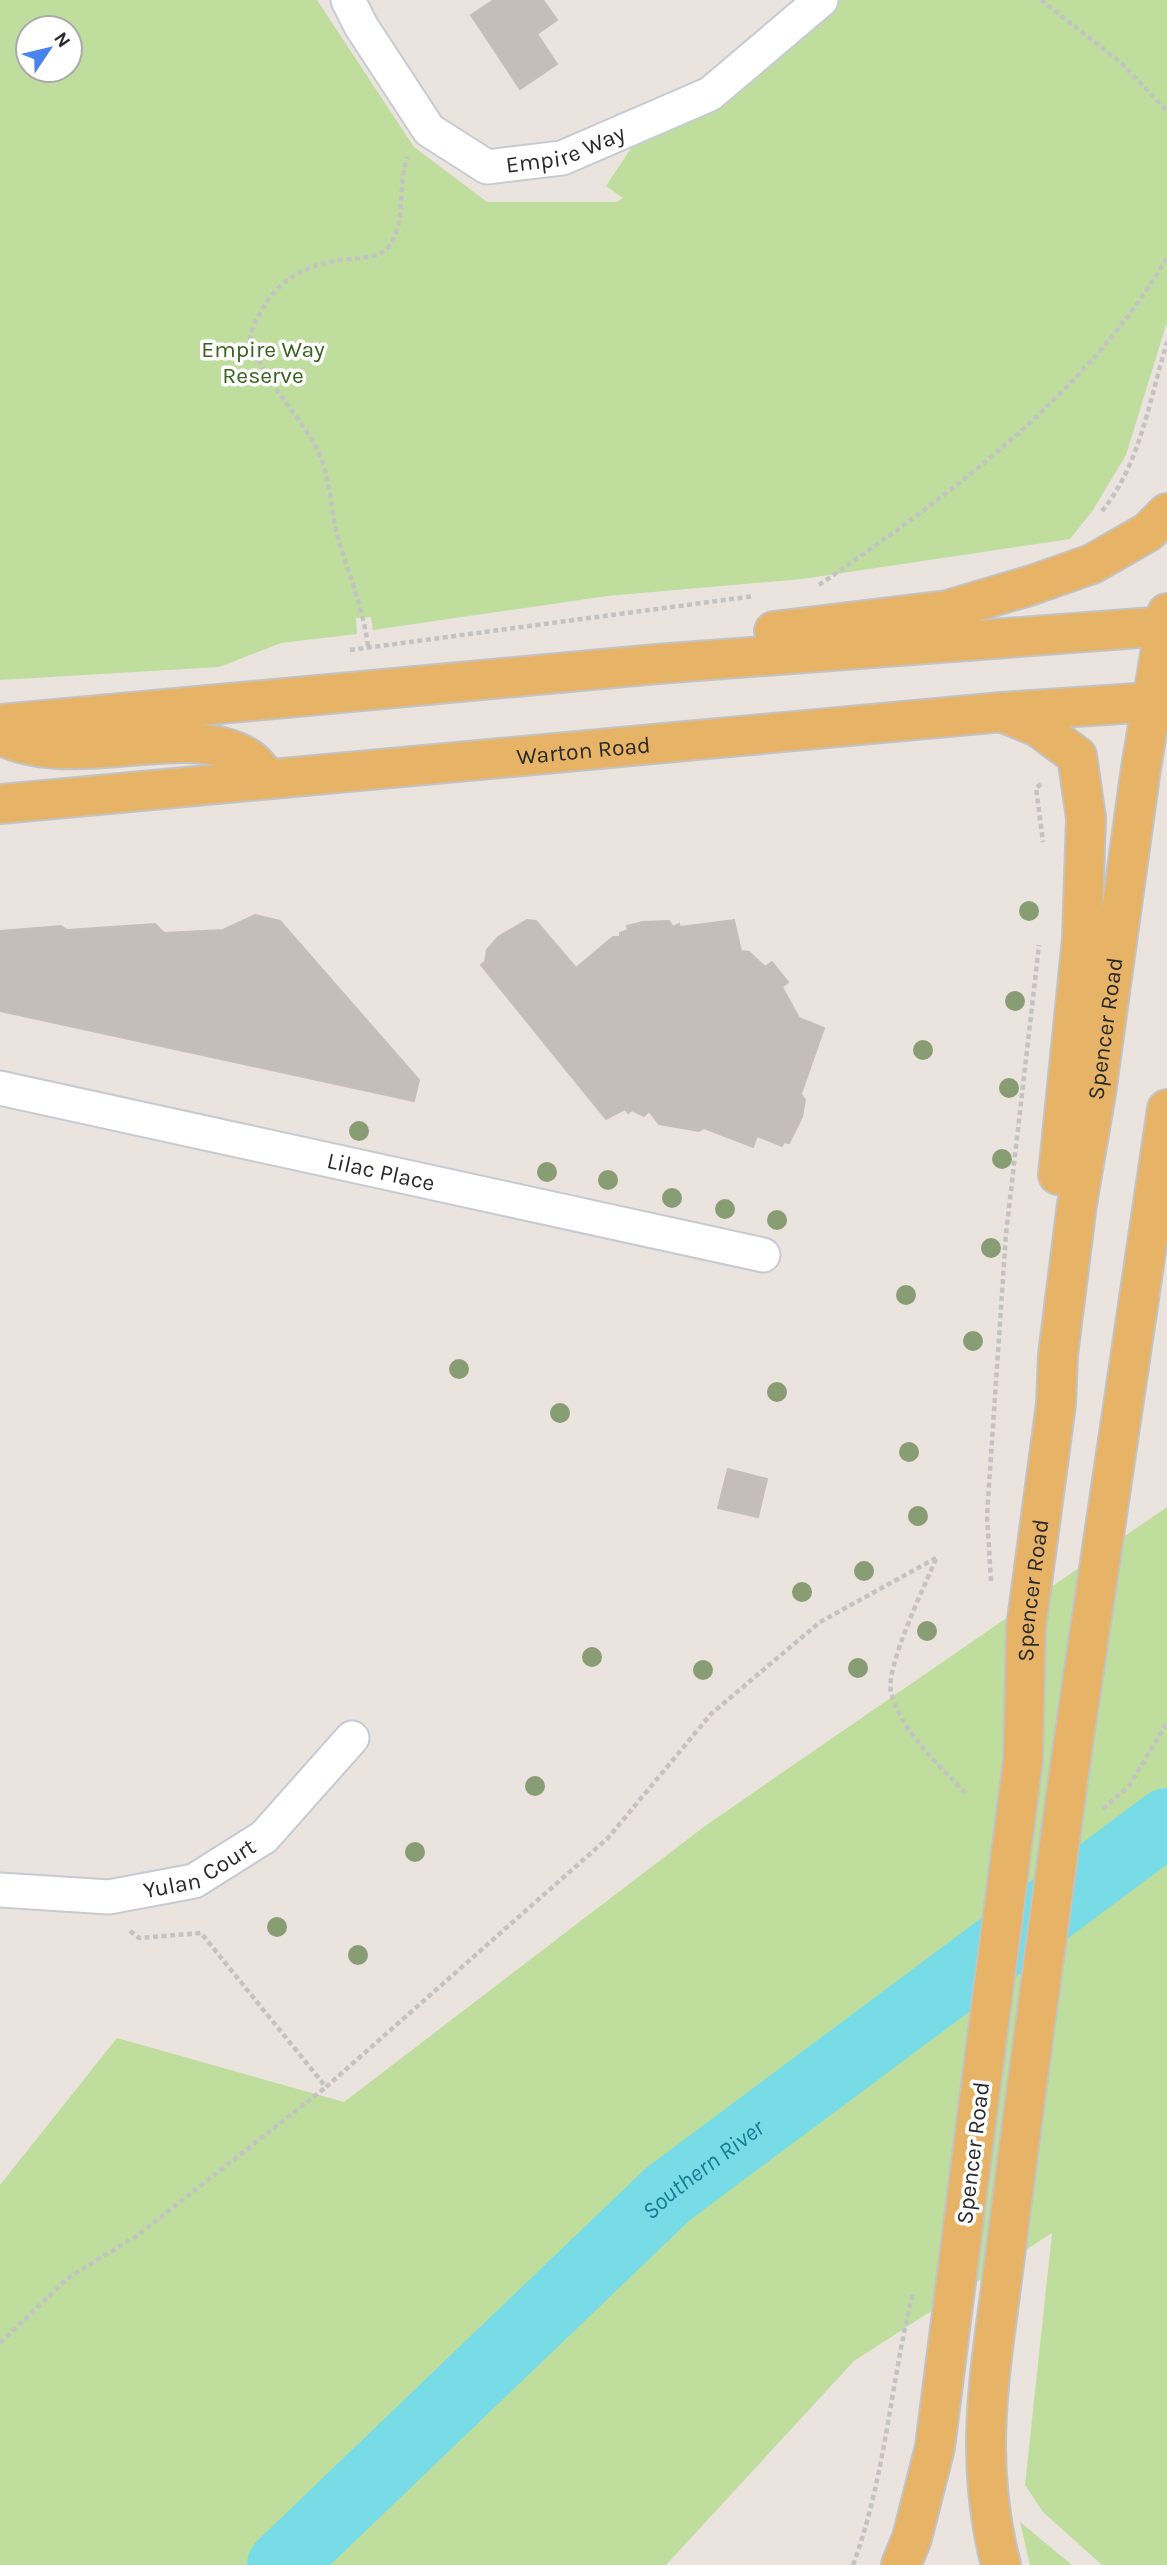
<svg xmlns="http://www.w3.org/2000/svg" width="1167" height="2565" font-family="Karla,sans-serif">
	<rect width="100%" height="100%" fill="#ebe3de"/>
	<!-- green -->
	<path fill="#bfde9e" fill-rule="evenodd" d="M0,0H317L414,147L487,202H617L623,198L606,186L638,138L826,0H1167V322L1126,455L1093,510L1070,539L802,579L607,596L373,630L371,617L356,618L357,634L281,643L219,667L0,680ZM28,28H70V70H28Z
		M1167,1507V2565H1102L1043,2512L1025,2485L1052,2233L854,2361L666,2565H0V2185L117,2038L344,2102L705,1826Z
		M1020,2522L1072,2565H1030Z"/>
	<g fill="none" stroke-linecap="round" stroke-linejoin="round">
		<!-- river -->
		<path stroke="#78dce6" stroke-width="68" id="s1" d="M281,2565L668,2194L1167,1822"/>
	</g>
	<!-- building -->
	<path fill="#c4beb9" stroke="#c7bfb7" stroke-width="2" d="M494,0H543L557,20L537,34L557,64L520,89L471,15Z
		M255,915L280,921L419,1080L414,1101L0,1011V931L61,926L67,930L155,924L164,933L223,930Z
		M527,920L536,921L576,968L613,937H620V933L628,930L627,926L643,922L669,921L673,927L679,924L680,927L734,920L741,951L749,952L765,967L772,962L788,982L782,987L799,1018L824,1028L801,1094L805,1100L802,1117L789,1143L784,1142L782,1146L757,1136L753,1147L704,1128L699,1131L659,1124L649,1111L644,1116L632,1110L628,1113L625,1109L606,1119L481,965L485,962L487,950L498,937Z
		M728,1469L767,1479L758,1517L718,1508Z"/>
	<g fill="none" stroke-linecap="round" stroke-linejoin="round">
		<!-- minor casing -->
		<g stroke="#c5cad3" stroke-width="37">
			<g id="minor">
				<path id="s2" d="M348,0L361,26L429,130L487,167L562,158L710,94L821,0"/>
				<path id="s3" d="M0,1088L763,1255"/>
				<path id="s4" d="M0,1890L109,1897L194,1881L264,1837L352,1738"/>
			</g>
		</g>
		<!-- primary casing -->
		<g stroke="#c3c3c3" stroke-width="42">
			<g id="primary">
				<path d="M774,631L948,610L1032,585L1092,564L1148,532L1167,513"/>
				<path d="M1004,713L1038,727L1077,756L1086,818L1082,939L1058,1175"/>
				<path d="M0,724L657,664L1167,626"/>
				<path d="M0,735C74,773 189,719 248,758C255,762 261,771 266,778"/>
				<path id="s5" d="M0,804L1002,712L1167,701"/>
				<path id="s6" d="M1023,1760L1026,1628L1056,1404L1058,1355L1077,1204L1096,1093L1141,768L1167,613"/>
				<path d="M1070,1765L1167,1109"/>
				<path d="M901,2565L912,2538L935,2447L978,2108"/>
				<path d="M1001,2565C976,2469 987,2391 1000,2295C1008,2235 1015,2175 1023,2115"/>
			</g>
		</g>
		<!-- path -->
		<path stroke="#c3c3c3" stroke-width="4.5" stroke-dasharray="5 3.5" stroke-linecap="butt" d="M1041,0L1120,62L1167,111
			M1102,511C1140,465 1150,398 1167,342
			M819,585C949,495 1085,397 1167,258
			M368,646C363,608 349,575 338,538C330,508 331,474 315,445C293,406 262,381 250,336C268,286 296,265 349,259C363,257 379,259 389,246C408,221 396,184 408,157
			M350,650L754,596
			M1041,784L1036,788L1043,842
			M936,1559C925,1585 885,1668 891,1692C901,1733 941,1766 968,1796
			M991,1581L987,1515L1006,1234L1039,945
			M1103,1809L1129,1786L1167,1723
			M130,1931L139,1938L201,1933L326,2087L608,1838L711,1714L820,1622L936,1558
			M0,2343L68,2278L138,2235L326,2087
			M853,2565C886,2476 890,2384 913,2293"/>
		<!-- minor -->
		<use href="#minor" stroke="#fff" stroke-width="33"/>
		<!-- primary -->
		<use href="#primary" stroke="#e7b367" stroke-width="38"/>
		<!-- primary-bridge casing -->
		<g stroke="#c3c3c3" stroke-width="42" stroke-linecap="butt">
			<path id="primary-bridge" d="M978,2108L1023,1760
				M1023,2115L1070,1765"/>
		</g>
		<!-- primary-bridge -->
		<use href="#primary-bridge" stroke="#e7b367" stroke-width="38"/>
	</g>
	<!-- trees -->
	<g fill="#899d75">
		<circle cx="1029" cy="911" r="10"/>
		<circle cx="1015" cy="1001" r="10"/>
		<circle cx="923" cy="1050" r="10"/>
		<circle cx="1009" cy="1088" r="10"/>
		<circle cx="359" cy="1131" r="10"/>
		<circle cx="1002" cy="1159" r="10"/>
		<circle cx="547" cy="1172" r="10"/>
		<circle cx="608" cy="1180" r="10"/>
		<circle cx="672" cy="1198" r="10"/>
		<circle cx="725" cy="1209" r="10"/>
		<circle cx="777" cy="1220" r="10"/>
		<circle cx="991" cy="1248" r="10"/>
		<circle cx="906" cy="1295" r="10"/>
		<circle cx="973" cy="1341" r="10"/>
		<circle cx="459" cy="1369" r="10"/>
		<circle cx="777" cy="1392" r="10"/>
		<circle cx="560" cy="1413" r="10"/>
		<circle cx="909" cy="1452" r="10"/>
		<circle cx="918" cy="1516" r="10"/>
		<circle cx="864" cy="1571" r="10"/>
		<circle cx="802" cy="1592" r="10"/>
		<circle cx="927" cy="1631" r="10"/>
		<circle cx="592" cy="1657" r="10"/>
		<circle cx="858" cy="1668" r="10"/>
		<circle cx="703" cy="1670" r="10"/>
		<circle cx="535" cy="1786" r="10"/>
		<circle cx="415" cy="1852" r="10"/>
		<circle cx="277" cy="1927" r="10"/>
		<circle cx="358" cy="1955" r="10"/>
	</g>
	<g text-anchor="middle" dominant-baseline="central" stroke-width="7" stroke-linejoin="round" paint-order="stroke">
		<!-- street labels -->
		<g font-size="23" fill="#2a2a2a" stroke="#fff">
			<text stroke="none"><textPath href="#s2" startOffset="303">Empire Way</textPath></text>
			<text stroke="none"><textPath href="#s5" startOffset="586">Warton Road</textPath></text>
			<text stroke="none"><textPath href="#s6" startOffset="737">Spencer Road</textPath></text>
			<text stroke="none"><textPath href="#s3" startOffset="390">Lilac Place</textPath></text>
			<text stroke="none"><textPath href="#s6" startOffset="170">Spencer Road</textPath></text>
			<text stroke="none"><textPath href="#s4" startOffset="205">Yulan Court</textPath></text>
			<text transform="translate(973 2153) rotate(-83)">Spencer Road</text>
		</g>
		<!-- park labels -->
		<g font-size="23" fill="#39631f" stroke="#fff">
			<text x="263" y="349">Empire Way<tspan x="263" dy="26">Reserve</tspan></text>
		</g>
		<!-- water labels -->
		<g font-size="24" font-style="italic" fill="#177d92" stroke="#fff">
			<text stroke="none"><textPath href="#s1" startOffset="579">Southern River</textPath></text>
		</g>
	</g>
	<!-- north arrow -->
	<g transform="translate(49 49) rotate(55)"><circle r="33" fill="#ffffff" stroke="#aaaaaa" stroke-width="2"/>
	<path d="M0-5L12 26L0 18L-12 26Z" fill="#4983ed"/>
	<text y="-10" font-size="19" font-weight="bold" text-anchor="middle" fill="#2a2a2a">N</text>
	</g>
</svg>
